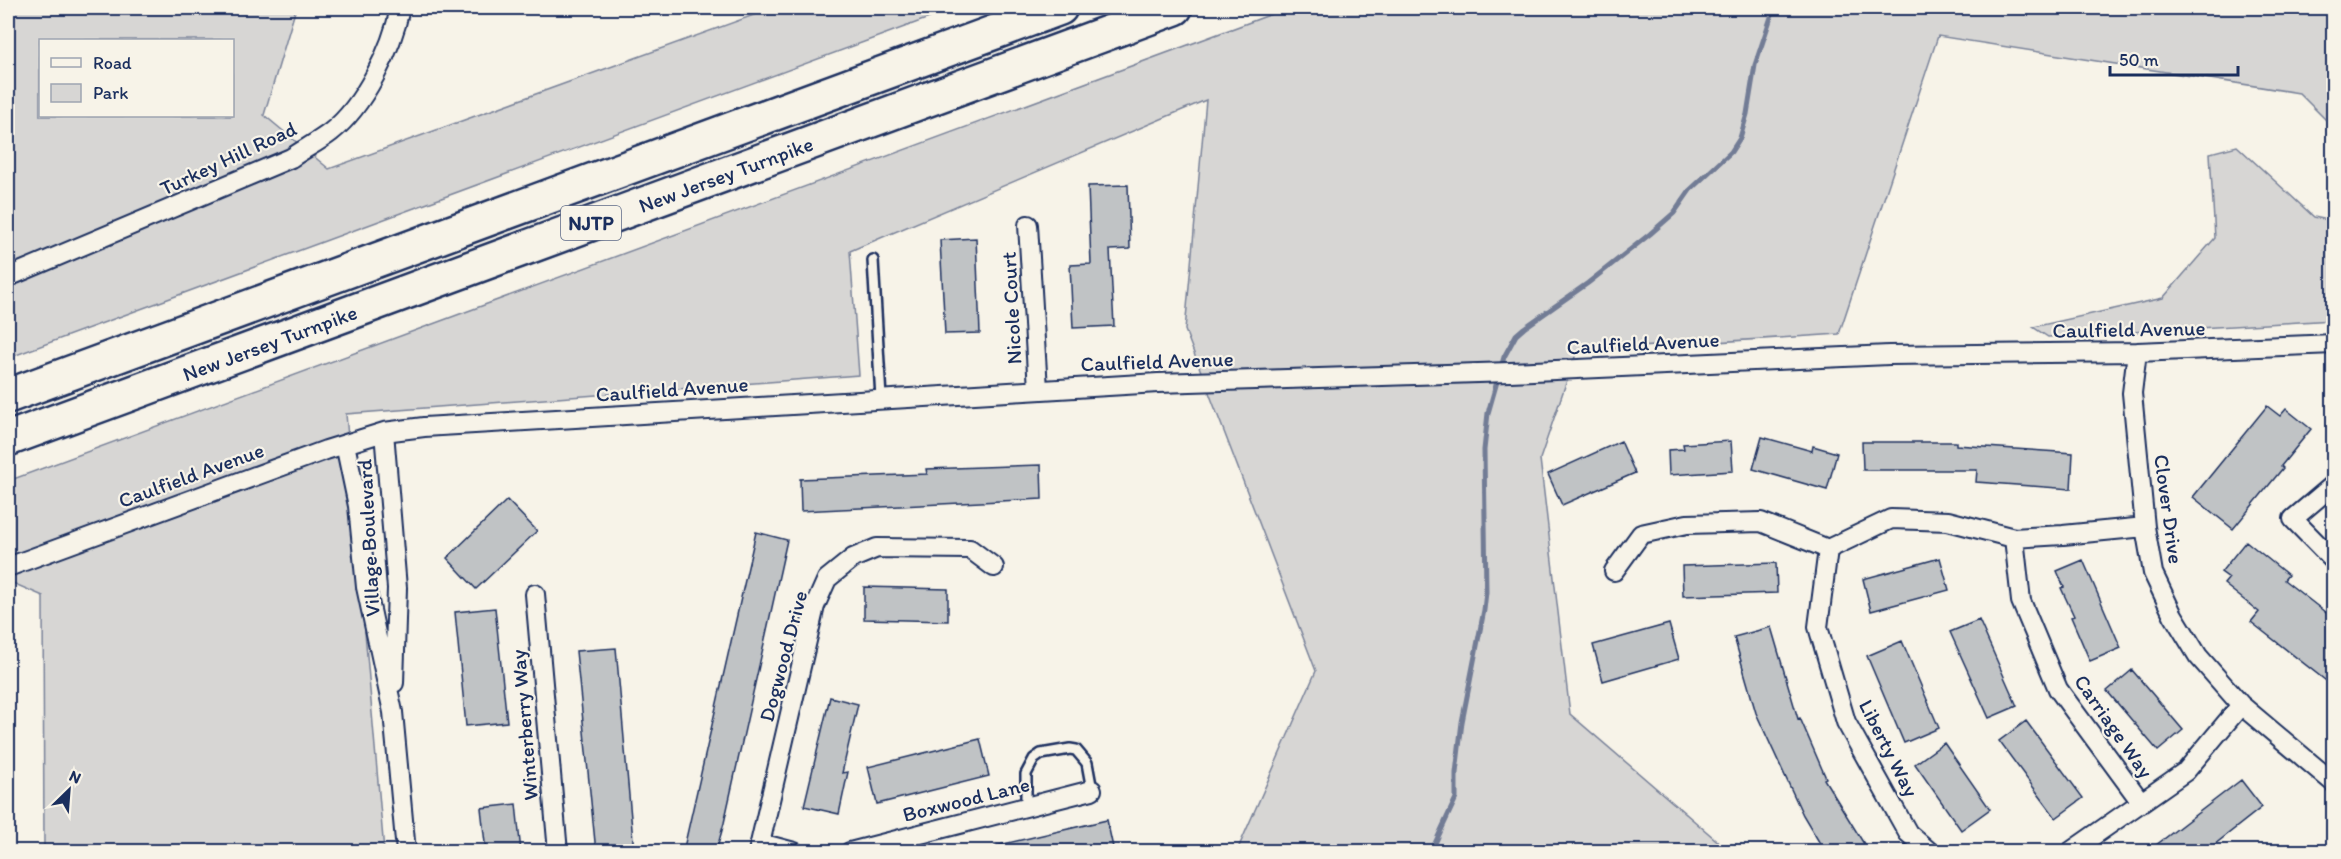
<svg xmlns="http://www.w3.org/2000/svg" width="2341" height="859" font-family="Itim,sans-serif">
	<rect width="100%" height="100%" fill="#f7f3e8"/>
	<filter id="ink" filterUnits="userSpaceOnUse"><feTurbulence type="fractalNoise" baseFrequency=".0167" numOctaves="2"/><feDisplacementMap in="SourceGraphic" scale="12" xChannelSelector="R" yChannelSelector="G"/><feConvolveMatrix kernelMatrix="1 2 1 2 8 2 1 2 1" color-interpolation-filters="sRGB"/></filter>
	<g filter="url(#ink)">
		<!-- green -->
		<path fill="#d7d6d4" stroke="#798299" stroke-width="1.5" fill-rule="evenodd" d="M8,8H296L264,115L329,169L773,8H956L8,358ZM40,40H232V116H40Z
			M1288,8H2333V127L2299,93L1938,36L1839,334L1577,351L1540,459L1570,714L1729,851H1237L1316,671L1185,330L1206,100L850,251L859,375L346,414L384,851H44L43,596L8,581V481Z
			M2237,146L2314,217L2333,221V320L2048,337L2033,327L2163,298L2215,238L2210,153Z"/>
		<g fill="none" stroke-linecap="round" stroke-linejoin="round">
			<!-- stream -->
			<path stroke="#727c95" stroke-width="5" d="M1431,852L1456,798V773L1462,722L1484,610L1486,592L1484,450L1488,413L1504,357L1516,335L1524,328L1588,283L1650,234L1674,213L1690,190L1731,152L1740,138L1747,114L1755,65L1774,8"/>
		</g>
		<!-- building -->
		<path fill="#c0c3c5" stroke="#1b2f5e" stroke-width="1.5" d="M1128,185L1130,249L1110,250L1114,326L1073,328L1070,265L1091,264L1088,186Z
			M976,238L980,333L945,334L940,240Z
			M2267,406L2280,416L2286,409L2311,429L2281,466L2283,468L2233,529L2193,497Z
			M1762,437L1812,451L1813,446L1837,453L1827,490L1753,469Z
			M1621,441L1635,473L1562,505L1548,474Z
			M1731,441L1733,471L1669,475L1668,450L1684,449L1683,444Z
			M1862,442H1956V445L2073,453L2071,489L1976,482L1977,470H1863Z
			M1041,465L1042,499L801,511L800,479L927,474L926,469Z
			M507,500L537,531L476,589L447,558Z
			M756,532L787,540L724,823L716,852H683Z
			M2246,541L2288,575L2284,580L2334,619V687L2251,622L2259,612L2224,584L2229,578L2221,572Z
			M1940,558L1949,590L1871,611L1863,579Z
			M2083,560L2121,648L2090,661L2071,617L2074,616L2061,588L2064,587L2057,571Z
			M1776,563L1777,593L1683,596L1682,566Z
			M864,587L948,589V621L864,619Z
			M495,608L507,722L466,726L455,612Z
			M1979,620L2017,706L1989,718L1950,632Z
			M1669,624L1679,659L1603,681L1593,645Z
			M1771,627L1798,719L1800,718L1822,769L1826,778L1824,779L1869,852H1825L1803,815L1756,713L1734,637Z
			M1902,641L1939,728L1904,743L1867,656Z
			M616,648L634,852H596L576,651Z
			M2132,670L2183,730L2158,751L2107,691Z
			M830,697L858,704L842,773L848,772L839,814L804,806Z
			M2026,721L2083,798L2056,818L1999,741Z
			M980,739L989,776L877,804L868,767Z
			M1944,743L1990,809L1961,830L1915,764Z
			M2241,780L2262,807L2205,852H2147Z
			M516,804L521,852H486L481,808Z
			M1107,820L1114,852H995V846Z"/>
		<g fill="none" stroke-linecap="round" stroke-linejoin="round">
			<!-- service casing -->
			<g stroke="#1b2f5e" stroke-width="14">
				<path id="service" d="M873,260L881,398
					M1026,807V774L1034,759L1041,754L1070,749L1076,750L1087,763L1092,790"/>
			</g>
			<!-- minor casing -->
			<g stroke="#1b2f5e" stroke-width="22">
				<path id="minor" d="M1028,225L1038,389
					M8,277L291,158C304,149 318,142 331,132C364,106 392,49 400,8
					M2137,352L2132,393L2145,527L2153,573L2173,615L2198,656L2241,705L2334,783
					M384,432L397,588L394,683
					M345,444L358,506L366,587L393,712L406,852
					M2334,488L2332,486L2293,519L2334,561
					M2014,538L2021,601L2058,689L2141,802
					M8,567L326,450L384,432L424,427L1158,383L1510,372L1889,355L2137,352L2334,344
					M1614,571L1641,534L1687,524L1761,522L1828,549
					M535,594L558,852
					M760,843L794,852
					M758,852L815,606L827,579L853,558L877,548L970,549L994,567
					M850,852L1092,790
					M1930,852L1908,833L1846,722L1818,627L1828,549L1891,519L1948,521L2014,538L2063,535L2145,527
					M2070,852L2186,771L2241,705"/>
			</g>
			<!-- motorway casing -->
			<g stroke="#1b2f5e" stroke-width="38">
				<g id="motorway">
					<path d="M8,396L1060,8"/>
					<path id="s1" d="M8,439L1175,8"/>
				</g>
			</g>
			<!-- service -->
			<use href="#service" stroke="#f7f3e8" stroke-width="9"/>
			<!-- minor -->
			<use href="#minor" stroke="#f7f3e8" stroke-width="18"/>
			<!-- motorway -->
			<use href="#motorway" stroke="#f7f3e8" stroke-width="33"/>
		</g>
	</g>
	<g text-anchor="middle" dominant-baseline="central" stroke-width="4.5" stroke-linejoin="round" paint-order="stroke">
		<!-- shield labels -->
		<rect fill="#f7f3e8" stroke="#5d6a87" stroke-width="1.5" x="561" y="206" width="60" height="34" rx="4.5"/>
		<g font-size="20" font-weight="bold" fill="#1b2f5e">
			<text x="591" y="223">NJTP</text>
		</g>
		<!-- street labels -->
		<g font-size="21" fill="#1b2f5e" stroke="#f7f3e8">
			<text transform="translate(228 158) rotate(-25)">Turkey Hill Road</text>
			<text stroke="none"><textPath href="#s1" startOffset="765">New Jersey Turnpike</textPath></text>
			<text transform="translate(1011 308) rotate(-93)">Nicole Court</text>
			<text transform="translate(2129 329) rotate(-1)">Caulfield Avenue</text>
			<text stroke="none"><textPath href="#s1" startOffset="279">New Jersey Turnpike</textPath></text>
			<text transform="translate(1643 343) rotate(-3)">Caulfield Avenue</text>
			<text transform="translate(1157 361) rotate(-2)">Caulfield Avenue</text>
			<text transform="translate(672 389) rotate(-4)">Caulfield Avenue</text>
			<text transform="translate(191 475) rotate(-20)">Caulfield Avenue</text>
			<text transform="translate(2169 509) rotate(82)">Clover Drive</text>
			<text transform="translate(368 538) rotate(-93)">Village Boulevard</text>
			<text transform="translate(783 656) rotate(-75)">Dogwood Drive</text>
			<text transform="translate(524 725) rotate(-95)">Winterberry Way</text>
			<text transform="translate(2114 726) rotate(55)">Carriage Way</text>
			<text transform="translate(1889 748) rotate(63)">Liberty Way</text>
			<text transform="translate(966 799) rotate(-14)">Boxwood Lane</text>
		</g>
	</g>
	<!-- margin -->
	<rect width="2341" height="859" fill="none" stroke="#f7f3e8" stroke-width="30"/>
	<rect x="15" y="15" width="2311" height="829" fill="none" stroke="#1b2f5e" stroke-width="2" filter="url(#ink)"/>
	<!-- legend -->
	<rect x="39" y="39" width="195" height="78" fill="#f7f3e8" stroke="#9fa5b1" stroke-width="1.5"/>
	<rect x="51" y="58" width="30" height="9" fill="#f7f3e8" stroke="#9fa5b1" stroke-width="1.5"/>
	<text x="93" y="69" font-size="18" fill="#1b2f5e">Road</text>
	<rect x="51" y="84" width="30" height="18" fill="#d7d6d4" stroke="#9fa5b1" stroke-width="1.5"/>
	<text x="93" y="99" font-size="18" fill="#1b2f5e">Park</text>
	<!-- north arrow -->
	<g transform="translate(69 790) rotate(25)" stroke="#f7f3e8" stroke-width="4.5" paint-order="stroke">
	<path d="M0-4.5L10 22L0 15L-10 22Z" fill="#1b2f5e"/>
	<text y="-9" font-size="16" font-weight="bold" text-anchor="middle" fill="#1b2f5e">N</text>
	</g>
	<!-- scale -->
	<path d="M2110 66v9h128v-9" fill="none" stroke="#1b2f5e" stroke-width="3"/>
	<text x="2119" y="66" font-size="18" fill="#1b2f5e" stroke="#f7f3e8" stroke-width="4.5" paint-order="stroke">50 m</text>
</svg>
